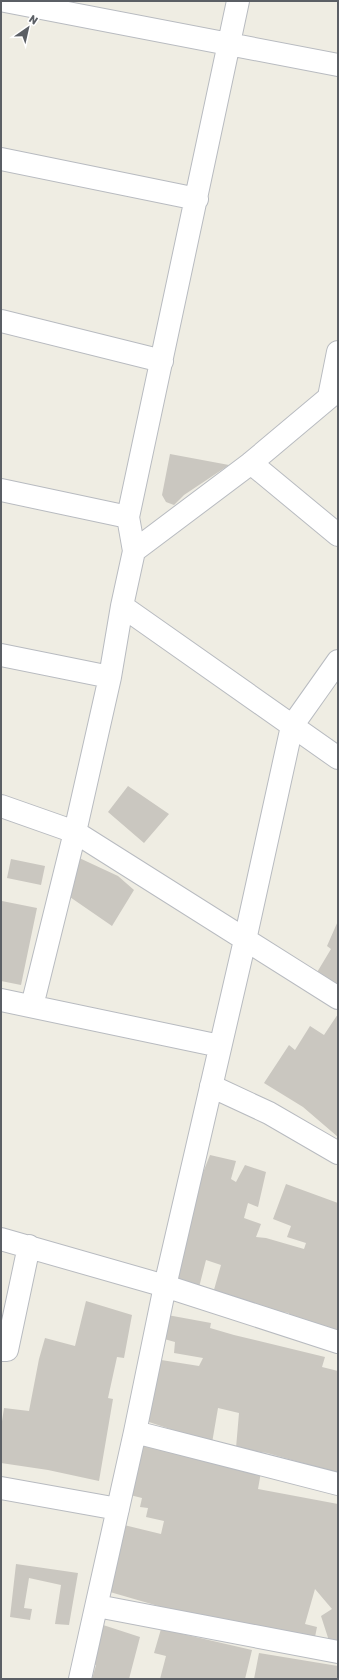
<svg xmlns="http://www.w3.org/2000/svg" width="339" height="1680" font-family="Rubik,sans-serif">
	<rect width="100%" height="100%" fill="#efede3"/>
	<!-- building -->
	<path fill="#cac7c0" d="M170,454L229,465L184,495L174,505L166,502L162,495Z
		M128,786L169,814L144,843L108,812Z
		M75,856L118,876L134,890L112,926L67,895Z
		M11,859L45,866L41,885L7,878Z
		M2,901L37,908L21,985L1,981V907Z
		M338,921V988L316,974L331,949L327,946Z
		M338,1014V1137L303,1107L264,1083L289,1045L295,1050L310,1026L324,1035Z
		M210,1155L236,1161L231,1179L236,1182L245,1165L266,1172L258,1207L248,1203L244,1218L261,1224L256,1237L266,1238L304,1249L306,1243L287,1237L291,1226L273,1219L286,1184L338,1203V1336L288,1324L289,1313L210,1304L221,1265L206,1260L196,1299L172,1292L198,1185Z
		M86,1301L132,1315L124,1358L117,1357L108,1398L113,1399L99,1481L48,1470L1,1463V1428L4,1408L29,1411L39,1359L45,1338L75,1346Z
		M162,1314L211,1323L210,1328L234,1335L325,1357L322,1367L338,1371V1473L267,1453L236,1448L239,1413L218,1408L212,1443L146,1421L155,1359L199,1366L203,1358L174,1353L175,1342L157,1337Z
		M142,1443L261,1472L258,1489L338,1504V1648L331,1647L321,1616L332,1609L315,1589L305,1624L317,1627L314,1642L179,1612L110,1592L124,1525L161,1534L164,1521L146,1517L148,1508L140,1507L142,1498L130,1495Z
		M16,1564L78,1573L69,1625L55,1624L61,1585L29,1578L24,1608L32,1609L30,1620L10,1617Z
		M100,1624L140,1637L129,1679H92L96,1665L88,1662Z
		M161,1629L252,1650L245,1679H160L166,1656L154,1653Z
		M259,1653L338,1666V1679H254Z"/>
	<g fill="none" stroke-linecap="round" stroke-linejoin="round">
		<!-- minor casing -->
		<g stroke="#b8bbc0" stroke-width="24">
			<path id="minor" d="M5,1L338,65
				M1,159L197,199
				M1,321L162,361
				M329,397L338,352
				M251,463L338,535
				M1,490L128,517
				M134,551L251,463L338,390
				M122,606L338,758
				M1,655L110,677
				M1,806L75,832L338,998
				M1,1000L220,1046
				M32,1006L75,832L110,677L122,606L134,551L128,517L238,1
				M211,1086L269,1113L338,1153
				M1,1239L165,1286L338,1342
				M1,1350H7L29,1246
				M135,1432L338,1484
				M1,1488L118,1509
				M97,1606L338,1652
				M80,1679L135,1432L165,1286L245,940L292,726L338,661"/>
		</g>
		<!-- minor -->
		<use href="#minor" stroke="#fff" stroke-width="22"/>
	</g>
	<!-- border -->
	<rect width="339" height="1680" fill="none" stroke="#5b5f65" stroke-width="4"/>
	<!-- north arrow -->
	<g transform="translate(28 28) rotate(34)" stroke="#ffffff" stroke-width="3" paint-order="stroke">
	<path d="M0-3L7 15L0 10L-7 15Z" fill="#5b5f65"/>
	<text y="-6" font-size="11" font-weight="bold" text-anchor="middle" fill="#5b5f65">N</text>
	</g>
</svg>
